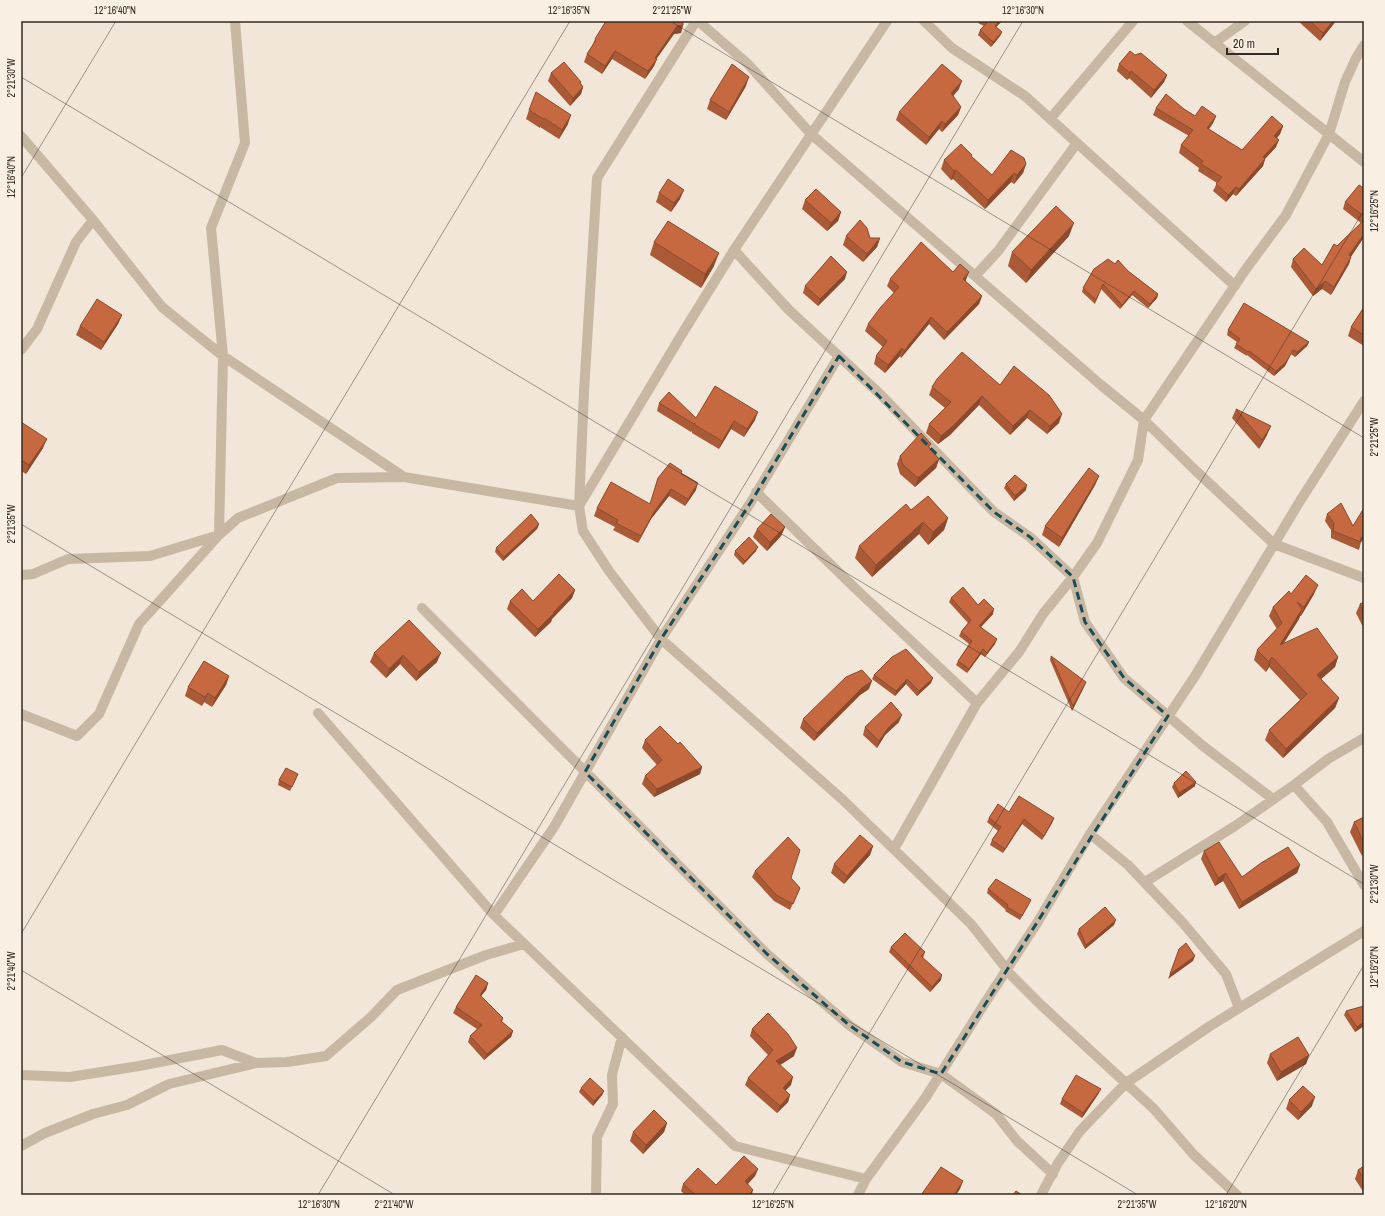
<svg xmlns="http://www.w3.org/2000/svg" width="1385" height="1216" font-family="'Archivo Narrow',sans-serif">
	<rect width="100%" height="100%" fill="#f1e6d7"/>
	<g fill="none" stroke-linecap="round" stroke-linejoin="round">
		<!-- minor -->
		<path stroke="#c8b7a3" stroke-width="10" d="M698,21L748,64L811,134L1101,385L1144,420L1195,470L1274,544L1364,578
			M887,21L734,250L682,334L579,506L583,531L609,571L661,639L843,800L971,924L1012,976L1041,1005L1154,1109L1194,1155L1237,1195
			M924,21L952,48L1025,96L1235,286
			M1187,21L1364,162
			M1214,43L1245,21
			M1050,119L1133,21
			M21,136L93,220L162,307L223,356L404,477L579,506L584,392L597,178L696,21
			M734,250L789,310L880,394L994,512L1030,537L1073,577L1085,622L1124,678L1203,746L1273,799
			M976,275L998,251L1077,143
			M21,350L37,329L76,242L93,220
			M756,492L857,590L977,703
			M21,575L33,574L68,559L150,556L219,535L238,518L337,478L404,477
			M422,608L767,954L849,1025L902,1062L941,1074L996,1114L1017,1141L1053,1174
			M318,713L494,915L735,1146L866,1179
			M21,714L77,736L99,714L139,624L219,535L223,356L211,228L245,143L235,21
			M1294,785L1327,822L1364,885
			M1090,834L1128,865L1183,923L1226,974L1239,1008
			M894,849L977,703L1019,652L1043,614L1073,577L1097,543L1138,460L1144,420L1246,269L1286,215L1329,134L1345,82L1356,58L1364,45
			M1145,882L1235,826L1294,785L1328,759L1364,738
			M494,915L554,827L661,639L751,502L839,356
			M21,1075L70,1077L139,1066L222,1050L256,1063
			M21,1146L45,1133L93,1114L127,1105L169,1084L256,1063L287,1062L326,1056L371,1017L397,990L486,955L524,944
			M596,1195L597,1137L613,1104L612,1075L622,1037
			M858,1195L866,1179L926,1097L983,1006L1037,923L1090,834L1195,676L1300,501L1364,401
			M1041,1195L1058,1163L1080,1131L1126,1083L1210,1026L1364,931"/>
	</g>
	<!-- wall -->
	<path fill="#aa5a37" d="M979,21H1002L996,27L1002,32L1000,36L991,47L978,35L980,30L984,26L978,23Z
		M1298,21H1336L1320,41Z
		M683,25L681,33L674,34L657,58L654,66L645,79L612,59L602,74L584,62L587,54L592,46L595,39Z
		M1135,55L1167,75L1164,82L1151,98L1129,78L1127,80L1117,71L1119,64Z
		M551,73L581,84L583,87L581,94L570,106L548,81Z
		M746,86L726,120L707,109L710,100Z
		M959,89L953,96L961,107L958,115L942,132L939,129L926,145L896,120L899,112Z
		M1156,108L1184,109L1195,116H1216L1213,123L1209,129L1242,150L1283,126L1280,134L1277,138L1276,147L1265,159L1263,166L1236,196L1233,194L1226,202L1213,191L1217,183L1198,171L1199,168L1179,153L1181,145L1189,136L1153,115Z
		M529,110L568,124L559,139L540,127V128L526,119Z
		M972,155L971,157L992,175L1026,164L1023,173L1014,184L1011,182L985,209L953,179L951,180L941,169L944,160Z
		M1364,188V237L1351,256L1349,264L1331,295L1322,289L1313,296L1291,267L1293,259L1322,265L1337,246L1361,223L1343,209L1345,202Z
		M659,193L680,199L671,212L656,202Z
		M805,200L841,212L838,221L827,231L802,209Z
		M846,236L870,238H880L877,247L863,262L843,245Z
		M1069,236L1026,283L1008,266L1012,252Z
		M654,242L714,266L701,288L650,255Z
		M1115,264L1128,271L1158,294L1157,298L1148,308L1132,295L1120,309L1101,289L1095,304L1082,292L1083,288Z
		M953,272L966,280L965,281L982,296L979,304L944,340L929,324L901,358L900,356L885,373L874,364L876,356L883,347L865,331L868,324L894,293L887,286L890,279Z
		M845,279L818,306L803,293L805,286Z
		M1364,307V346L1348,336L1351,327Z
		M122,315L118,324L101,350L76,335L80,326Z
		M1228,330L1309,342L1307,346L1295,357L1291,354L1285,366L1274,376L1247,355V356L1234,348L1237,342L1227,335Z
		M1000,385L1059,423L1047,434L1027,418L1010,435L979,405L950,435L938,444L926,433L929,424L945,408L929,395L932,387Z
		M659,403L696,418L755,420L744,437L731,429L719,449L692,433V431L691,432L657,411Z
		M1236,409L1267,435L1259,449L1232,418Z
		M21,422L43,448L26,474L21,471Z
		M931,444L929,447L939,459L936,468L915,487L900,474L897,464L900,456Z
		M681,473L696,490L685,506L669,496L651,519L638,543L613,530L615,527L594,516L597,508L649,504Z
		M1099,476L1095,485L1059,547L1042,535L1045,526Z
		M1006,484L1026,490L1014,501L1004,488Z
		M1364,508V538L1361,542L1359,550L1331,538V530L1325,521L1327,514L1353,526Z
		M911,510L948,518L944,530L928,545L919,534L872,577L855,558L859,546Z
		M539,524L537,529L503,561L495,552L496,548Z
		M785,527L781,536L767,551L753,537L757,529Z
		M735,551H756L743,565L734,555Z
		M575,590L572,598L552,619L551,622L535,637L507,609L510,601H533Z
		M1291,594H1314L1301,616H1300L1299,619L1284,643L1338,657L1335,667L1321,679L1339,698L1335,708L1283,758L1265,740L1269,730L1300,700L1269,667L1266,672L1254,660L1257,650L1277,629L1269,616L1273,607Z
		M951,598L978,605L993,614L981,627L995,644L985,657L981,654L967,673L956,665L958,661L969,644L959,636L961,632L968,623L949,602Z
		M1364,602V629L1356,613L1360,604Z
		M409,620L437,662L416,681L400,664L386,678L370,662L374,653Z
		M1051,656L1084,687L1072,711L1050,660Z
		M874,675L931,683L917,696L906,684L895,696L872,679Z
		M229,676L226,685L212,707L204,702L202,706L185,696L188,687Z
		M869,689L860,695L814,741L800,728L803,719Z
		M899,722L885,735L877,748L863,735L865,727Z
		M645,740L702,767L700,774L654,797L642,784L645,776L657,765L642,748Z
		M298,774L290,791L278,785L279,780Z
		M1174,783L1195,786L1178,798L1172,787Z
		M1009,812L1054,818L1052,823L1042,840L1022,824L1003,853L990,845L992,840L998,831L987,822L989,818Z
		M1364,817V854L1362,856L1350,832L1354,822Z
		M873,846L870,855L844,884L831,873L834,864Z
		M1204,851L1242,877L1300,865L1297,873L1239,909L1223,881L1215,886L1201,859Z
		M755,871L791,878L800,888L790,910L774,901L752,877Z
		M988,889L1029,904L1020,920L1005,911L1006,910L987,893Z
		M1114,925L1085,949L1077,934L1079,929Z
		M891,947L925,952L923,958L941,980L930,992L889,952Z
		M488,983L486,990L481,996L503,1018L502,1022L513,1031L511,1037L484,1060L468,1042L470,1036L477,1029L453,1013L456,1007Z
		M1364,1006V1026L1355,1032L1344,1015L1346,1011Z
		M752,1029L794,1056L780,1065L791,1085L785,1090L790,1095L788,1102L777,1113L745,1085L748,1078L768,1055L750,1036Z
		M1270,1054L1309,1055L1306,1064L1277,1081L1267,1063Z
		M581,1088L604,1091L602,1095L593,1106L579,1092Z
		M1099,1093L1082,1118L1060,1104L1062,1099Z
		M1289,1100L1312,1106L1298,1120L1286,1109Z
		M667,1123L664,1132L643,1154L630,1141L633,1132Z
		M1364,1166V1193L1355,1179L1358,1170Z
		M758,1169L755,1176L748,1184L752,1195H685L681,1191L683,1184L716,1185Z"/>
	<!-- shaded-wall -->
	<path fill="#8b4a2d" d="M999,21H1002L993,30L995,26Z
		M1333,21H1336L1320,41L1323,33Z
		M683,25L681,33L674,34L652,65L655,58L677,26Z
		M1002,32L1000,36L991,47L993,42Z
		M615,51L612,59L602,74L605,66Z
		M657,59L654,66L645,79L648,71Z
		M1131,71L1129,78L1127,80L1130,73Z
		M1167,75L1164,82L1151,98L1154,90Z
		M749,77L746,86L726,120L729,112Z
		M962,81L959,89L948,102L951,93Z
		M583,87L581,94L570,106L573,98Z
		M961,107L958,115L942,132L945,124Z
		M571,115L568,124L559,139L562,130Z
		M1216,116L1213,123L1205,135L1207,128Z
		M942,121L939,129L926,145L929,137Z
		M1283,126L1280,134L1272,143L1274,136Z
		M1279,140L1276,147L1260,164L1263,157Z
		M1265,159L1263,166L1236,196L1239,189Z
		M1026,164L1023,173L1014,184L1017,175Z
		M956,170L953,179L951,180L954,171Z
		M1014,173L1011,182L985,209L988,200Z
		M1236,187L1233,194L1226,202L1228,195Z
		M684,190L680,199L671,212L674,203Z
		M841,212L838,221L827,231L831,223Z
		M1074,223L1069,236L1026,283L1031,270Z
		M1364,234V237L1347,263L1349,255Z
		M880,238L877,247L863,262L867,254Z
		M719,253L714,266L701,288L705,274Z
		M1351,257L1349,264L1331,295L1334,287Z
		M847,272L845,279L818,306L820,299Z
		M969,272L966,280L961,286L963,279Z
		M1325,281L1322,289L1313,296L1316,289Z
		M1134,291L1132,295L1120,309L1122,305Z
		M1158,294L1157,298L1148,308L1150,304Z
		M982,296L979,304L944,340L947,332Z
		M122,315L118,324L101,350L104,342Z
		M931,317L929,324L901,358L904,351Z
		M1309,342L1307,346L1295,357L1297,352Z
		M902,348L900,356L885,373L888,365Z
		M1293,350L1285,366L1274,376L1276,371Z
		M982,396L979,405L950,435L938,444L941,436Z
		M1030,410L1027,418L1010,435L1013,426Z
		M758,412L755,420L744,437L747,429Z
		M1062,414L1059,423L1047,434L1050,426Z
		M734,421L731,429L719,449L722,441Z
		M1271,426L1267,435L1259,449L1262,440Z
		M47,439L43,448L26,474L29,465Z
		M939,459L936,468L915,487L918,478Z
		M1099,476L1095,485L1059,547L1062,538Z
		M698,483L696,490L685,506L688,499Z
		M1027,485L1026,490L1014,501L1015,496Z
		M671,489L669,496L651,519L638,543L641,536L654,512Z
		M948,518L944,530L928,545L933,532Z
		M923,522L919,534L872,577L876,565Z
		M539,524L537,529L503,561L504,557Z
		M785,527L781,536L767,551L770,542Z
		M1364,534V538L1361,542L1360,539Z
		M758,547L756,551L743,565L745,561Z
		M1318,585L1314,594L1301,616L1304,607Z
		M575,590L572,598L552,619L551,622L535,637L538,629Z
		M994,609L993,614L978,630L979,626Z
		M1302,609L1299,619L1276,655L1280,645Z
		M997,639L995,644L985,657L987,653Z
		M983,649L981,654L967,673L969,669Z
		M441,653L437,662L416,681L419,672Z
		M403,655L400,664L386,678L389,669Z
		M1272,657L1269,667L1266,672L1269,662Z
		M1338,657L1335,667L1314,685L1317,675Z
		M229,676L226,685L212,707L215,698Z
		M933,678L931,683L917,696L919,691Z
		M907,679L906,684L895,696L896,691Z
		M872,681L869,689L860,695L814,741L817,733L863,687Z
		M1086,682L1084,687L1072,711L1073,706Z
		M208,693L204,702L202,706L205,697Z
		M1339,698L1335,708L1283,758L1286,749Z
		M902,715L899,722L885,735L877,748L879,741L888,728Z
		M702,767L700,774L654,797L657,789Z
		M1196,782L1195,786L1178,798L1179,793Z
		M1054,818L1052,823L1042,840L1044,836Z
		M1024,819L1022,824L1003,853L1005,849Z
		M873,846L870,855L844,884L847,876Z
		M1300,865L1297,873L1239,909L1242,902Z
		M1226,873L1223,881L1215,886L1218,878Z
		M1116,920L1114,925L1085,949L1086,945Z
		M1195,956L1193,961L1168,979L1170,974Z
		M942,975L941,980L930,992L932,987Z
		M488,983L486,990L477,1001L480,995Z
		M1364,1022V1026L1355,1032L1357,1027Z
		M513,1031L511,1037L484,1060L487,1054Z
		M797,1048L794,1056L774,1069L776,1061Z
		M1309,1055L1306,1064L1277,1081L1281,1072Z
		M793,1077L791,1085L781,1095L783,1088Z
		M1101,1089L1099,1093L1082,1118L1083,1113Z
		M604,1091L602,1095L593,1106L594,1101Z
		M790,1095L788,1102L777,1113L780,1106Z
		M1315,1097L1312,1106L1298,1120L1301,1112Z
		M667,1123L664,1132L643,1154L646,1145Z
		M758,1169L755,1176L743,1189L745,1181Z
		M963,1181L960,1189L956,1195H954Z
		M753,1190L752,1195H748Z"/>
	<!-- building -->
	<path fill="#c66940" stroke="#8b4a2d" d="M606,21H683V25L677,26L655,58L657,59L648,71L615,51L605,66L587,54L596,40L595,39Z
		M984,21H999L995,26L1002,32L993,42L980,30L987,23Z
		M1310,21H1333L1323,33Z
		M1130,51L1135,55L1141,53L1167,75L1154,90L1131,71L1130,73L1119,64Z
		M564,62L581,82L580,83L583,87L573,98L551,73Z
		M732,64L749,77L729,112L710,100Z
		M942,64L962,81L951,93L961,107L945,124L942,121L929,137L899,112Z
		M536,92L571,115L562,130L544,118L543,119L529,110Z
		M1166,94L1184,109L1195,116L1202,106L1216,116L1207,128L1242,150L1272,116L1283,126L1274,136L1279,140L1263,157L1265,159L1239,189L1236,187L1228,195L1216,184L1222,177L1201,164L1203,161L1181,145L1193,130L1156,108Z
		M961,144L972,155L971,156L992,175L1011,150L1024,158L1026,164L1017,175L1014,173L988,200L956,170L954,171L944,160Z
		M668,179L684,190L674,203L659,193Z
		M1359,185L1364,188V216L1345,202Z
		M816,189L841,212L831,223L805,200Z
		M1056,206L1074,223L1031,270L1012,252Z
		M860,220L867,228L870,238H880L867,254L846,236Z
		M1364,220V234L1349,255L1351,257L1334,287L1325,281L1316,289L1293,259L1304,248L1322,265L1334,244L1337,246Z
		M668,221L719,253L705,274L654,242Z
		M921,242L953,272L960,264L969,272L963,279L982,296L947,332L931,317L904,351L902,348L888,365L876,356L887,341L868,324L880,308L899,287L890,279Z
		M831,256L847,272L820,299L805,286Z
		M1108,259L1115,264L1118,260L1128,271L1158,294L1150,304L1134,291L1122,305L1103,284L1096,300L1083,288L1094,269Z
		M97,299L122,315L104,342L80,326Z
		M1244,303L1309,342L1297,352L1293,350L1286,362L1276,371L1249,351L1248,352L1236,344L1240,339L1228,330Z
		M1364,307V335L1351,327Z
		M962,352L1000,385L1014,366L1049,395L1062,414L1050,426L1030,410L1013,426L982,396L953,426L941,436L929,424L951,402L932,387L937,379Z
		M715,386L758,412L747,429L734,421L722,441L695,425V423L694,424L659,403L669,392L696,418Z
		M1236,409L1271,426L1262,440Z
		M21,422L47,439L29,465L21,460Z
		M921,433L931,444L928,446L939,459L918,478L903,465L900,456Z
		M670,463L682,471L681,473L698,483L688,499L671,489L654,512L641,536L616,523L618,520L597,508L611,482L650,504L658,478Z
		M1089,468L1099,476L1062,538L1045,526Z
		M1015,475L1027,485L1015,496L1006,484Z
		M928,496L948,518L933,532L923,522L876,565L859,546L906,504L911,510Z
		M1341,503L1353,526L1364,508V534L1360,539L1361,542L1333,531L1334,523L1327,514Z
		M531,514L539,524L504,557L496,548Z
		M771,514L785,527L770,542L757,529Z
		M749,537L758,547L745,561L735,551Z
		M559,574L575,590L553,613H554L538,629L510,601L522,589L533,601Z
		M1306,575L1318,585L1304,607L1297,602L1302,609L1280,645L1317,628L1338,657L1317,675L1339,698L1286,749L1269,730L1307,694L1272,657L1269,662L1257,650L1282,623L1273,607L1289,591L1291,594Z
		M963,587L978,605L984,599L994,609L979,626L997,639L987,653L983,649L969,669L958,661L972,641L961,632L971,620L951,598Z
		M1364,602V613L1360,604Z
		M409,620L441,653L419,672L403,655L389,669L374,653Z
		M906,649L933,678L919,691L907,679L896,691L874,675L892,657Z
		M1051,656L1086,682L1073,706Z
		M204,661L229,676L215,698L208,693L205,697L188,687Z
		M862,670L872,681L863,687L817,733L803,719L846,677Z
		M891,702L902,715L888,728L879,741L865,727Z
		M660,726L678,744L680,742L702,767L657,789L645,776L662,760L645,740Z
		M286,768L298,774L292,787L279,780Z
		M1186,771L1196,782L1179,793L1174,783Z
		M1019,796L1054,818L1044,836L1024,819L1005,849L992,840L1001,827L989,818L998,804L1009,812Z
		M1364,817V843L1354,822Z
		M860,835L873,846L847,876L834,864Z
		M788,837L800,850L791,878L800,888L793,904L776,895L755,871Z
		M1219,842L1242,877L1261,863L1288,847L1300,865L1242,902L1226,873L1218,878L1204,851Z
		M996,879L1031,900L1022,916L1007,907L1008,905L988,889Z
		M1105,907L1116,920L1086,945L1079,929Z
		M905,933L925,952L921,956L942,975L932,987L891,947Z
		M1186,943L1195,956L1170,974L1179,949Z
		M476,975L488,983L480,995L503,1018L501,1021L513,1031L487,1054L470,1036L482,1025L456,1007Z
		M1364,1006V1022L1357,1027L1346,1011Z
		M768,1013L788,1034L797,1048L776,1061L793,1077L783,1088L790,1095L780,1106L748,1078L773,1050L752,1029Z
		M1298,1037L1309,1055L1281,1072L1270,1054Z
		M1076,1075L1101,1089L1083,1113L1062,1099Z
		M590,1078L604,1091L594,1101L581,1088Z
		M1303,1086L1315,1097L1301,1112L1289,1100Z
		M654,1110L667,1123L646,1145L633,1132Z
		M744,1156L758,1169L745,1181L753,1190L748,1195H696L683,1184L698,1168L716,1185Z
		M1364,1166V1179L1358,1170Z
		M941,1167L963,1181L954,1195H921Z
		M1016,1191L1022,1195H1013Z"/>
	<!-- marked area -->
	<path fill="none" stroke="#1b4d55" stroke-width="3" stroke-dasharray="8 5" stroke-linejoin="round" d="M839,356L994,512L1030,537L1073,577L1085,622L1124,678L1168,716L941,1074L902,1062L849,1025L767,954L585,772L661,639L751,502Z"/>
	<!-- ticks -->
	<path fill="none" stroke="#332b25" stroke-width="1" stroke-opacity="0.45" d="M670,21L1364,438M21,77L1364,884M21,178L116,21M21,524L1138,1195M21,934L570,21M21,970L395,1195M318,1195L1023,21M772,1195L1364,210M1226,1195L1364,965"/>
	<!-- border -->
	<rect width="1385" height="1216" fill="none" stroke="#f9f0e3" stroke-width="44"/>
	<!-- scale -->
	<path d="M1227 48v6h51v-6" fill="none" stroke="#332b25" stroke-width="2"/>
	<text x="1233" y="48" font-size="12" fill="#332b25" stroke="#f9f0e3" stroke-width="3" paint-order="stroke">20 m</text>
	<rect x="22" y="22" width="1341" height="1172" fill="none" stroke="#332b25" stroke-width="1.5"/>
	<g font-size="10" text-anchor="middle" fill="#332b25">
		<text x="115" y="14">12°16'40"N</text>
		<text x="569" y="14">12°16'35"N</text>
		<text x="672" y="14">2°21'25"W</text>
		<text x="1023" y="14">12°16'30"N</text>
		<text transform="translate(11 78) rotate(-90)" y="4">2°21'30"W</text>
		<text transform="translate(11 177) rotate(-90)" y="4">12°16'40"N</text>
		<text transform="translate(1374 211) rotate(-90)" y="4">12°16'25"N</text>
		<text transform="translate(1374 437) rotate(-90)" y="4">2°21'25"W</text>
		<text transform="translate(11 524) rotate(-90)" y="4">2°21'35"W</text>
		<text transform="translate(1374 884) rotate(-90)" y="4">2°21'30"W</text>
		<text transform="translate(1374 967) rotate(-90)" y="4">12°16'20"N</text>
		<text transform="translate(11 971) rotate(-90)" y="4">2°21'40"W</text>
		<text x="319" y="1208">12°16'30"N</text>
		<text x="394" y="1208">2°21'40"W</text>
		<text x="773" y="1208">12°16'25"N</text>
		<text x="1137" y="1208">2°21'35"W</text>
		<text x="1226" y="1208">12°16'20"N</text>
	</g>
</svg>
